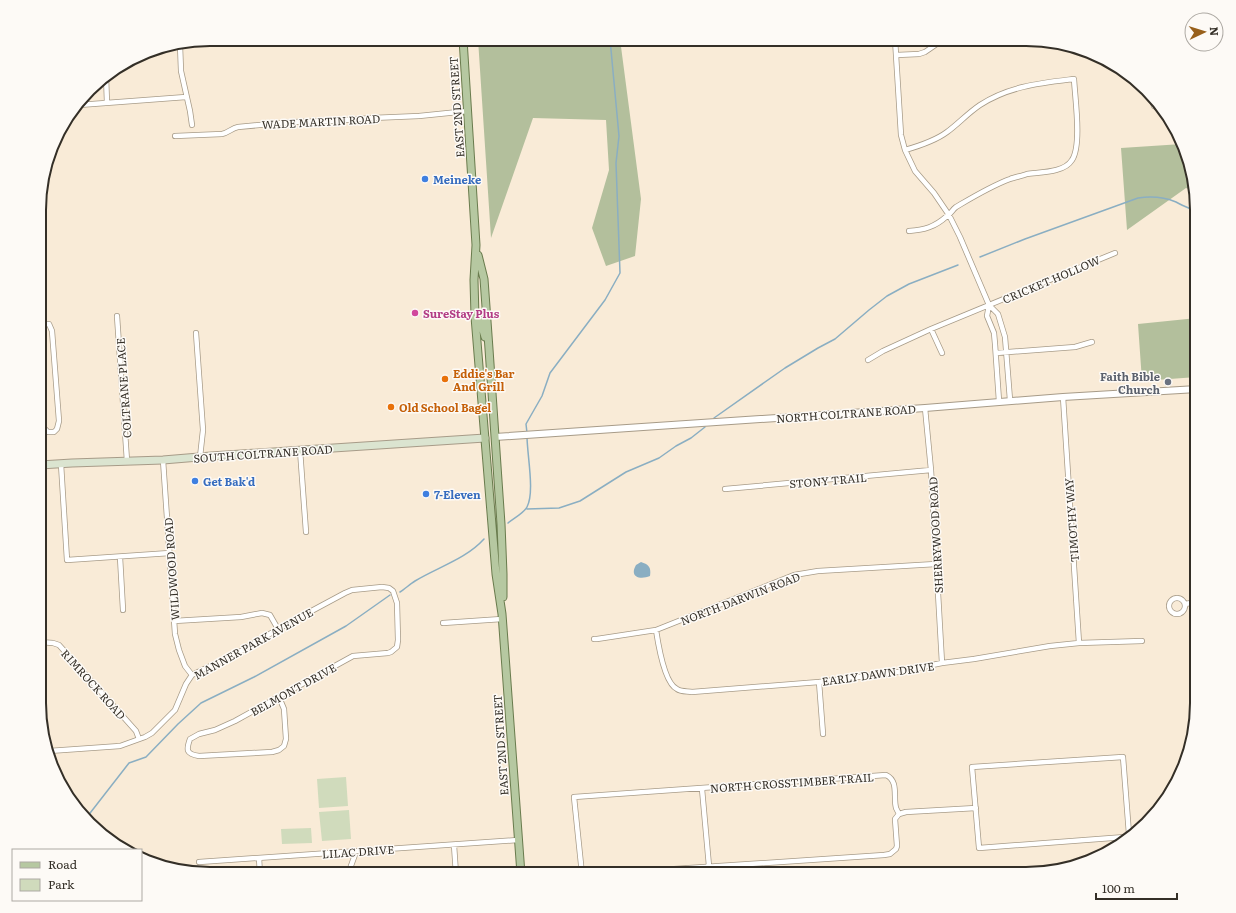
<svg xmlns="http://www.w3.org/2000/svg" width="1236" height="913" font-family="Literata,serif">
	<rect width="100%" height="100%" fill="#f9ebd7"/>
	<!-- green -->
	<path fill="#d0dbbc" d="M346,777L348,806L319,808L317,779Z
		M349,810L351,839L322,841L319,812Z
		M311,828L312,843L282,844L281,829Z"/>
	<!-- forest -->
	<path fill="#b3bf9c" d="M478,39H620L641,199L635,256L606,266L592,228L609,170L606,120L533,118L491,238Z
		M1182,144L1194,191L1186,188L1127,230L1121,148Z
		M1197,318V377L1142,381L1138,324Z"/>
	<!-- water -->
	<path fill="#8aaec2" d="M1197,204V232L1190,228V226C1190,218 1188,207 1197,204Z
		M641,562C650,565 651,568 650,576C640,580 629,577 636,565Z"/>
	<g fill="none" stroke-linecap="round" stroke-linejoin="round">
		<!-- stream -->
		<path stroke="#8aaec2" stroke-width="1.5" d="M980,257L1025,239L1138,198C1152,196 1164,197 1176,202C1181,205 1186,207 1191,209
			M714,418L785,368L818,348L835,339L869,310L887,296L909,284L958,265
			M527,433L526,424L542,396L550,373L605,300L620,273L616,163L619,136L610,39
			M527,509L559,508L580,501L626,472L659,458L676,446L691,438L705,427
			M508,523C514,518 524,513 527,507C535,492 527,455 527,436
			M400,592C405,589 410,584 415,581C438,567 466,559 484,539
			M87,817L129,763L146,757L178,724L201,703L254,677L346,626L390,595"/>
		<!-- minor casing -->
		<g stroke="#a79b88" stroke-width="6">
			<path id="minor" d="M895,39L901,135L905,150L915,171L934,193L949,215L960,237L989,305L998,314L1005,337L1010,400
				M180,45L181,71L190,111L192,125
				M897,55L919,54L925,52L944,39
				M106,76L107,103
				M1153,103L1154,106L1156,107
				M79,105L186,97
				M175,136L222,134C228,133 232,128 238,127L293,122L333,121L372,118L419,116L468,111
				M905,150C919,146 935,141 947,132C958,124 968,113 980,105C1009,86 1041,83 1074,79C1075,98 1082,145 1072,160C1064,173 1040,172 1027,174C1022,176 1015,177 1010,179C991,186 973,197 956,207C952,210 951,214 947,216C935,227 924,230 909,231
				M989,305L987,316L994,333L995,344L999,401
				M117,316L127,461
				M40,325L44,324H49L52,331L59,421L57,429L54,432H48L43,427L40,386
				M931,329L942,353
				M196,333L203,430L200,457
				M996,353L1075,347L1092,342
				M868,360L883,351L931,329L1115,253
				M1063,397L1079,643
				M925,408L931,470L942,663
				M300,450L306,532
				M163,460L175,634L179,650L185,666L192,675
				M61,464L67,560L170,553
				M725,489L931,470
				M120,557L123,610
				M1169 606a8 8 0 1 1 16 0a8 8 0 1 1-16 0Z
				M1185,604L1197,602
				M174,621L241,617L262,613L270,615L278,629
				M443,623L502,619
				M656,630C658,643 664,683 677,689C681,692 688,691 692,692L819,682L898,672L942,663L974,659L1050,646L1079,643L1142,641
				M594,639H597L656,630L794,575L818,571L936,564
				M40,642L53,643L59,645L136,731L139,739
				M819,682L823,734
				M49,751L120,746L145,737L152,733L175,710L186,684L192,675L241,651L278,629L345,593L352,590L382,587L389,588L393,591L397,603L398,640L397,647L391,652L388,653L353,656L235,721L215,730L199,734L190,739C186,750 186,754 199,756L272,752L279,750L284,746L286,739L284,709L279,697
				M702,789L709,866
				M1125,837L979,848L972,767L1123,757L1129,834
				M454,845L456,874
				M259,858L260,874
				M199,862L518,840
				M348,874L356,852
				M582,874L574,797L886,775C899,781 893,797 896,808C897,810 898,812 899,814
				M599,874C694,867 789,862 884,855L890,854L896,849L897,846L895,819L899,814L906,812L976,808"/>
		</g>
		<!-- tertiary casing -->
		<g stroke="#a79b88" stroke-width="8">
			<path id="tertiary" d="M495,437L925,408L1063,397L1197,389"/>
		</g>
		<!-- secondary casing -->
		<g stroke="#a79b88" stroke-width="9">
			<path id="secondary" d="M40,465L72,463L163,460L211,456L485,438"/>
		</g>
		<!-- primary casing -->
		<g stroke="#697b4d" stroke-width="9">
			<path id="primary" d="M463,39L476,245L474,280L475,317L496,574L502,614L521,874
				M478,255L484,279L489,349L501,524L503,574V597
				M475,317L480,320L485,337"/>
		</g>
		<!-- minor -->
		<use href="#minor" stroke="#fff" stroke-width="4.5"/>
		<!-- tertiary -->
		<use href="#tertiary" stroke="#fff" stroke-width="6"/>
		<!-- secondary -->
		<use href="#secondary" stroke="#dbe4d0" stroke-width="7"/>
		<!-- primary -->
		<use href="#primary" stroke="#b6c8a1" stroke-width="7"/>
	</g>
	<!-- markers -->
	<g fill="#3f7fe0" stroke="#fdfaf6" stroke-width="1.5">
		<circle cx="425" cy="179" r="4"/>
		<circle cx="195" cy="481" r="4"/>
		<circle cx="426" cy="494" r="4"/>
	</g>
	<circle fill="#d1479c" stroke="#fdfaf6" stroke-width="1.5" cx="415" cy="313" r="4"/>
	<g fill="#e8710a" stroke="#fdfaf6" stroke-width="1.5">
		<circle cx="445" cy="379" r="4"/>
		<circle cx="391" cy="407" r="4"/>
	</g>
	<circle fill="#6b7280" stroke="#fdfaf6" stroke-width="1.5" cx="1168" cy="382" r="4"/>
	<g text-anchor="middle" dominant-baseline="central" stroke-width="3" stroke-linejoin="round" paint-order="stroke">
		<!-- street labels -->
		<g font-size="11" fill="#342f27" stroke="#fdfaf6">
			<text transform="translate(456 107) rotate(-94)">EAST 2ND STREET</text>
			<text transform="translate(321 121) rotate(-3)">WADE MARTIN ROAD</text>
			<text transform="translate(1051 279) rotate(-23)">CRICKET HOLLOW</text>
			<text transform="translate(123 388) rotate(-94)">COLTRANE PLACE</text>
			<text transform="translate(846 413) rotate(-4)">NORTH COLTRANE ROAD</text>
			<text transform="translate(263 453) rotate(-4)">SOUTH COLTRANE ROAD</text>
			<text transform="translate(828 480) rotate(-5)">STONY TRAIL</text>
			<text transform="translate(1071 520) rotate(-94)">TIMOTHY WAY</text>
			<text transform="translate(935 535) rotate(-93)">SHERRYWOOD ROAD</text>
			<text transform="translate(171 569) rotate(-94)">WILDWOOD ROAD</text>
			<text transform="translate(740 598) rotate(-21)">NORTH DARWIN ROAD</text>
			<text transform="translate(253 643) rotate(-29)">MANNER PARK AVENUE</text>
			<text transform="translate(878 673) rotate(-8)">EARLY DAWN DRIVE</text>
			<text transform="translate(94 684) rotate(48)">RIMROCK ROAD</text>
			<text transform="translate(293 689) rotate(-29)">BELMONT DRIVE</text>
			<text transform="translate(500 745) rotate(-94)">EAST 2ND STREET</text>
			<text transform="translate(792 782) rotate(-4)">NORTH CROSSTIMBER TRAIL</text>
			<text transform="translate(358 851) rotate(-4)">LILAC DRIVE</text>
		</g>
		<!-- shop labels -->
		<g font-size="11" font-weight="bold" fill="#366cbe" stroke="#fdfaf6" text-anchor="start">
			<text x="433" y="179">Meineke</text>
			<text x="203" y="481">Get Bak'd</text>
			<text x="434" y="494">7-Eleven</text>
		</g>
		<!-- hotel labels -->
		<g font-size="11" font-weight="bold" fill="#b23c85" stroke="#fdfaf6" text-anchor="start">
			<text x="423" y="313">SureStay Plus</text>
		</g>
		<!-- food labels -->
		<g font-size="11" font-weight="bold" fill="#c56008" stroke="#fdfaf6" text-anchor="start">
			<text x="453" y="373">Eddie's Bar<tspan x="453" dy="13">And Grill</tspan></text>
			<text x="399" y="407">Old School Bagel</text>
		</g>
		<!-- worship labels -->
		<g font-size="11" font-weight="bold" fill="#5b616d" stroke="#fdfaf6" text-anchor="end">
			<text x="1160" y="376">Faith Bible<tspan x="1160" dy="13">Church</tspan></text>
		</g>
	</g>
	<!-- crop -->
	<path d="M0 0H1236V913H0ZM210 46H1026A164 164 0 0 1 1190 210V703A164 164 0 0 1 1026 867H210A164 164 0 0 1 46 703V210A164 164 0 0 1 210 46Z" fill="#fdfaf6" fill-rule="evenodd"/>
	<path fill="none" stroke="#342f27" stroke-width="2" d="M210 46H1026A164 164 0 0 1 1190 210V703A164 164 0 0 1 1026 867H210A164 164 0 0 1 46 703V210A164 164 0 0 1 210 46Z"/>
	<!-- legend -->
	<rect x="12" y="849" width="130" height="52" fill="#fdfaf6" stroke="#ada9a3"/>
	<rect x="20" y="862" width="20" height="6" fill="#b6c8a1" stroke="#ada9a3"/>
	<text x="48" y="869" font-size="12" fill="#342f27">Road</text>
	<rect x="20" y="879" width="20" height="12" fill="#d0dbbc" stroke="#ada9a3"/>
	<text x="48" y="889" font-size="12" fill="#342f27">Park</text>
	<!-- north arrow -->
	<g transform="translate(1204 32) rotate(86)"><circle r="19" fill="#fdfaf6" stroke="#ada9a3"/>
	<path d="M0-3L7 15L0 10L-7 15Z" fill="#98601b"/>
	<text y="-6" font-size="11" font-weight="bold" text-anchor="middle" fill="#342f27">N</text>
	</g>
	<!-- scale -->
	<path d="M1096 893v6h81v-6" fill="none" stroke="#342f27" stroke-width="2"/>
	<text x="1102" y="893" font-size="12" fill="#342f27" stroke="#fdfaf6" stroke-width="3" paint-order="stroke">100 m</text>
</svg>
